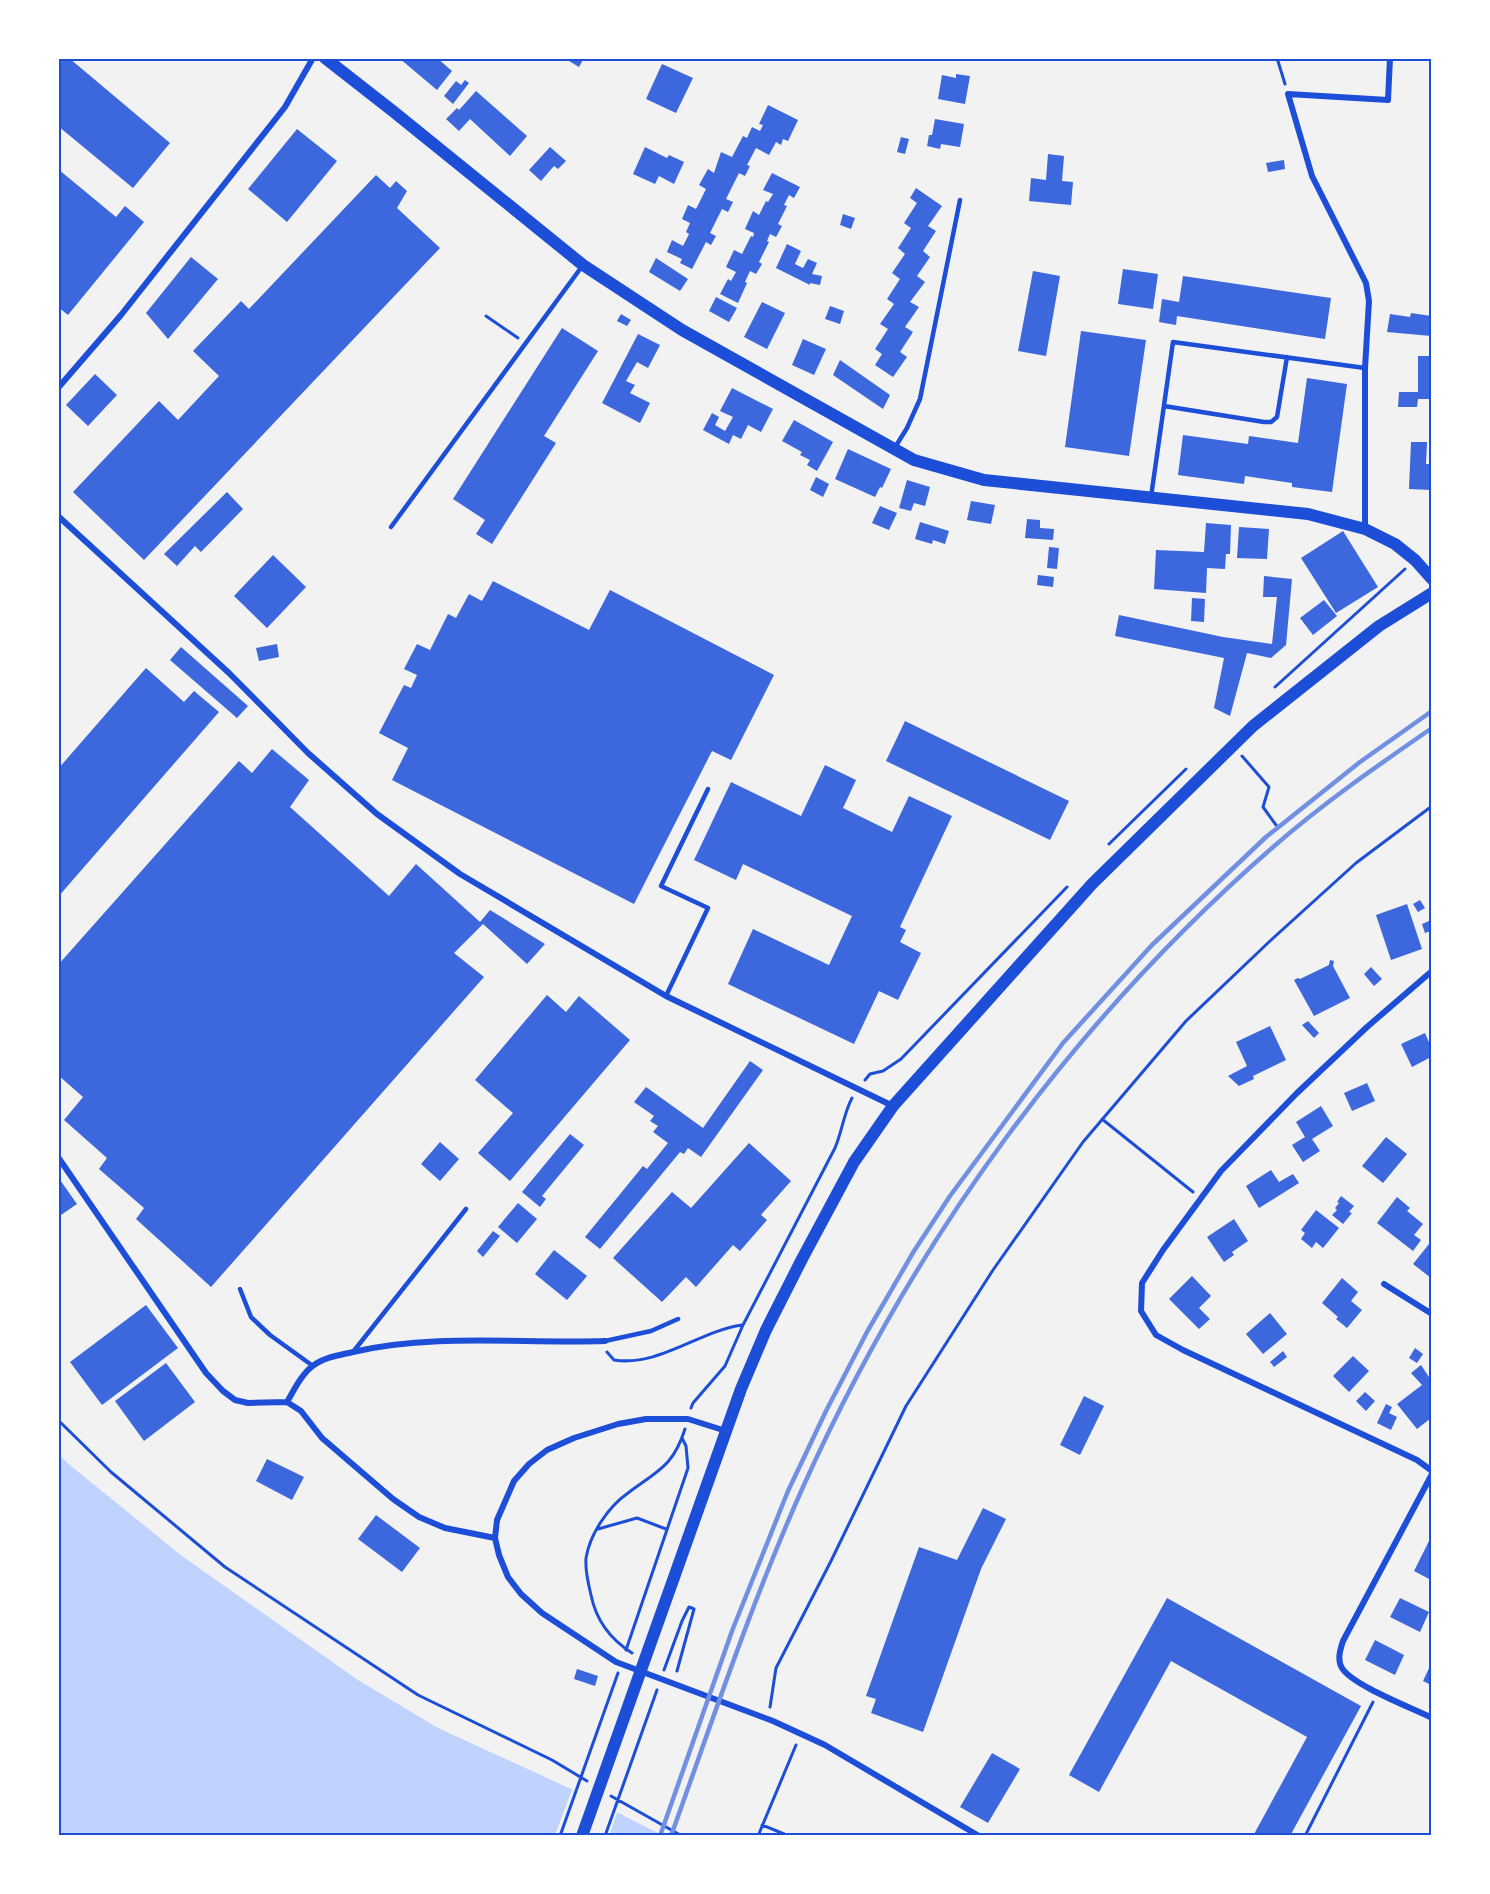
<svg xmlns="http://www.w3.org/2000/svg" width="1490" height="1894" font-family="Figtree,sans-serif">
	<rect width="100%" height="100%" fill="#f2f2f2"/>
	<!-- water -->
	<path fill="#bfd3fe" d="M58,1454L71,1466L182,1556L358,1680L438,1728L569,1788L662,1835H59Z"/>
	<!-- pier -->
	<path fill="#f2f2f2" d="M573,1787L618,1810L609,1836L555,1835Z"/>
	<!-- building -->
	<path fill="#3d67dc" d="M58,58H69L170,143L133,188L58,126Z
		M399,58H437L452,71L437,90Z
		M564,58H584L579,67Z
		M662,64L693,78L676,113L646,99Z
		M956,74L970,76L965,104L938,99L942,75L956,78Z
		M465,80L469,83L453,104L444,96L456,81L461,85Z
		M476,91L527,136L510,156L470,119L459,131L446,119L457,108L459,110Z
		M768,105L798,120L788,141L783,139L781,145L776,142L769,155L756,148L747,165L750,166L745,176L739,173L726,199L733,202L728,212L722,209L710,233L716,236L711,245L706,242L692,269L680,263L682,259L667,252L672,240L683,246L689,234L686,232L690,223L682,219L688,205L696,209L706,189L699,185L708,169L714,173L721,152L732,157L743,136L747,138L752,127L760,131L763,125L759,124Z
		M935,119L964,124L960,147L941,144L940,149L927,146L929,135H932Z
		M297,129L337,161L287,222L248,189Z
		M901,137L909,139L905,154L897,152Z
		M550,147L566,161L558,169L554,166L541,181L529,170Z
		M645,147L667,158L669,155L684,162L674,184L659,176L655,184L633,174Z
		M1048,154L1064,156L1062,181L1073,182L1071,205L1029,201L1031,178L1046,180Z
		M1284,160L1285,169L1268,172L1266,163Z
		M58,169L116,217L125,206L144,222L68,315L58,307Z
		M772,173L800,187L794,198L789,195L784,205L787,206L778,224L782,226L776,237L770,234L767,241L769,242L759,262L762,264L756,274L750,271L745,282L747,283L738,303L720,294L728,279L731,281L736,272L726,267L734,250L742,254L751,236L753,237L754,233L745,229L753,211L759,215L766,201L768,202L773,194L763,190Z
		M376,175L390,188L396,181L407,191L397,208L440,248L144,560L73,492L159,401L178,420L219,376L193,351L241,301L249,309Z
		M916,188L942,206L928,226L936,231L923,251L930,257L917,276L925,282L910,302L919,307L905,327L913,332L900,352L907,357L893,377L875,365L882,354L875,349L888,329L880,324L894,304L887,299L900,279L892,273L905,254L898,248L911,228L904,223L917,203L910,198Z
		M843,214L855,218L851,229L840,225Z
		M787,244L801,251L795,264L803,268L808,259L817,263L812,274L822,276L820,285L810,283V285L776,268Z
		M191,257L218,279L168,339L146,313Z
		M656,258L688,279L680,291L649,272Z
		M1123,269L1158,274L1153,309L1118,304Z
		M1033,271L1060,276L1046,356L1018,351Z
		M1183,276L1331,298L1325,339L1177,316L1176,325L1159,322L1162,299L1179,302Z
		M716,297L737,308L729,322L709,311Z
		M762,302L785,313L767,349L744,337Z
		M830,306L844,311L840,324L825,319Z
		M1411,313L1431,316V336L1387,332L1390,314L1410,317Z
		M621,314L631,320L627,326L617,321Z
		M562,328L598,351L544,436L556,443L492,544L476,534L485,520L453,499Z
		M1081,331L1146,340L1129,456L1065,447Z
		M638,334L660,345L648,368L637,362L626,381L635,385L630,393L650,403L640,423L602,403Z
		M803,339L826,349L814,375L792,365Z
		M1418,356H1431V399H1418L1417,407H1398L1399,392H1418Z
		M840,360L890,395L883,409L833,375Z
		M95,374L117,395L88,426L66,405Z
		M1307,378L1347,384L1332,492L1292,487V483L1245,476L1244,484L1178,475L1183,435L1248,444L1249,436L1298,443Z
		M732,388L773,409L761,432L748,425L741,439L733,435L729,444L703,430L712,413L719,417L715,425L725,431L733,417L720,411Z
		M794,420L833,442L817,471L807,465L810,460L800,455L802,452L782,441Z
		M1411,442H1427L1426,464H1431V490L1409,489Z
		M848,449L891,469L882,488L880,487L875,497L835,479Z
		M816,477L829,484L823,497L810,490Z
		M907,480L930,487L925,506L914,503L911,511L899,508Z
		M227,492L243,509L201,552L195,546L177,566L164,554Z
		M971,501L995,505L991,524L967,520Z
		M880,506L897,513L889,530L872,523Z
		M1027,519L1040,520V528L1054,529L1053,540L1025,538Z
		M920,522L949,531L945,544L933,540L932,544L915,539Z
		M1206,523L1231,525L1230,554H1226L1225,569L1207,568L1206,593L1154,589L1156,550L1204,552Z
		M1239,527L1269,529L1267,559L1237,558Z
		M1343,531L1378,587L1336,613L1301,558Z
		M1049,547L1059,548L1057,569L1047,568Z
		M273,555L306,587L267,628L234,596Z
		M1038,575L1054,577L1053,587L1037,585Z
		M1264,576L1292,579L1286,645L1271,658L1247,653L1230,716L1214,708L1224,658L1115,636L1119,615L1223,637L1272,644L1277,597H1263Z
		M493,581L589,630L610,590L774,675L731,760L712,751L634,904L392,780L408,748L379,733L404,685L411,688L417,675L404,669L417,644L430,650L448,614L456,618L469,594L482,601Z
		M1192,598L1205,599L1204,622L1191,621Z
		M1324,600L1337,616L1313,635L1300,618Z
		M277,644L279,657L259,661L256,648Z
		M181,647L248,706L237,718L170,660Z
		M146,668L184,702L194,691L219,712L58,897V769Z
		M905,721L1069,801L1050,840L886,761Z
		M272,749L309,780L290,807L389,896L416,864L480,922L490,910L545,944L527,964L483,924L454,953L484,977L211,1287L136,1219L144,1208L99,1169L107,1158L64,1120L83,1097L58,1075V965L239,761L252,773Z
		M825,765L856,780L843,808L892,832L909,796L952,816L900,927L906,930L900,942L921,953L898,1000L879,991L854,1044L728,984L753,929L829,965L852,916L743,864L736,880L694,860L731,782L801,816Z
		M1420,900L1425,908L1418,912L1413,904Z
		M1407,904L1422,949L1391,960L1376,915Z
		M1429,921L1431,931L1425,933L1422,924Z
		M1330,960L1334,961L1333,966L1350,998L1314,1016L1294,980L1298,978L1300,979L1329,965Z
		M1371,967L1382,979L1374,986L1364,974Z
		M547,995L566,1012L579,996L630,1040L510,1181L478,1153L513,1113L475,1080Z
		M1308,1021L1319,1033L1314,1038L1302,1025Z
		M1270,1026L1286,1060L1253,1076L1254,1079L1239,1086L1228,1076L1247,1066L1236,1042Z
		M1425,1033L1431,1047V1057L1412,1067L1401,1044Z
		M750,1061L763,1070L701,1157L688,1148L684,1154L680,1152L600,1249L585,1237L643,1166L647,1169L668,1143L653,1132L658,1126L650,1121L654,1116L634,1102L646,1087L703,1128Z
		M1367,1083L1375,1101L1352,1111L1344,1093Z
		M1321,1106L1333,1126L1312,1139L1320,1151L1303,1162L1292,1145L1305,1137L1296,1122Z
		M570,1134L584,1145L542,1196L546,1199L540,1207L522,1192Z
		M1386,1137L1407,1154L1383,1183L1362,1166Z
		M440,1142L459,1159L440,1181L421,1164Z
		M749,1143L791,1181L761,1215L767,1220L740,1251L733,1245L696,1287L686,1277L662,1302L613,1258L672,1192L691,1208Z
		M1271,1170L1279,1182L1293,1174L1299,1183L1259,1208L1246,1186Z
		M58,1177L77,1204L58,1217Z
		M1341,1196L1354,1206L1349,1212L1352,1213L1343,1224L1332,1215L1337,1210L1335,1208L1339,1203L1337,1202Z
		M1397,1197L1410,1208L1407,1211L1423,1224L1414,1235L1421,1240L1413,1251L1377,1223Z
		M518,1203L537,1219L517,1243L498,1227Z
		M1316,1210L1339,1228L1323,1248L1316,1242L1312,1248L1301,1239L1305,1233L1301,1230Z
		M1234,1219L1248,1241L1232,1252L1234,1255L1224,1262L1207,1237Z
		M493,1231L500,1236L483,1257L477,1251Z
		M1429,1244L1431,1246V1278L1413,1264Z
		M554,1250L587,1276L567,1300L535,1274Z
		M1192,1276L1211,1296L1199,1308L1210,1319L1199,1329L1169,1299Z
		M1342,1278L1358,1292L1351,1301L1362,1310L1347,1328L1336,1319L1338,1317L1322,1303Z
		M146,1305L178,1348L102,1405L70,1362Z
		M1270,1313L1287,1334L1263,1354L1246,1334Z
		M1415,1348L1423,1354L1417,1363L1409,1358Z
		M1283,1351L1287,1357L1274,1367L1270,1362Z
		M1353,1356L1369,1371L1349,1392L1333,1376Z
		M166,1363L195,1402L144,1441L115,1401Z
		M1421,1365L1431,1380V1418L1417,1429L1397,1404L1422,1385L1411,1373Z
		M1365,1392L1375,1401L1366,1411L1356,1401Z
		M1084,1396L1104,1406L1080,1455L1060,1445Z
		M1386,1404L1392,1407L1389,1413L1397,1417L1391,1430L1377,1423Z
		M267,1459L304,1477L292,1500L256,1481Z
		M983,1508L1006,1519L981,1569L923,1732L871,1713L876,1699L866,1696L919,1547L957,1560Z
		M376,1515L420,1548L402,1572L358,1539Z
		M1431,1537V1580L1414,1571Z
		M1167,1598L1361,1706L1290,1836H1253L1307,1737L1171,1661L1099,1792L1069,1775Z
		M1400,1598L1429,1612L1420,1632L1390,1617Z
		M1375,1640L1404,1655L1395,1675L1365,1660Z
		M1431,1664V1685L1423,1681Z
		M577,1669L598,1676L595,1686L574,1679Z
		M992,1753L1020,1769L988,1823L960,1807Z"/>
	<g fill="none" stroke-linecap="round" stroke-linejoin="round">
		<!-- path -->
		<path stroke="#1d4ed8" stroke-width="3" d="M1277,58L1285,84
			M486,316L518,338
			M1275,687L1405,569
			M1242,756L1269,787L1263,807L1276,825
			M1109,844L1186,769
			M865,1080L870,1074L883,1071L901,1059L1067,887
			M1102,1119L1193,1192
			M607,1352L614,1360C659,1367 699,1331 742,1325
			M691,1408L693,1403L725,1366L743,1325L835,1148C842,1131 844,1113 852,1098
			M58,1420L111,1472L225,1567L418,1695L552,1760L587,1781
			M598,1529L637,1518L666,1529
			M626,1650L688,1468L686,1446L682,1438
			M632,1653C610,1639 596,1620 591,1595C588,1583 585,1570 586,1558C590,1534 608,1507 628,1493C657,1471 673,1467 685,1429
			M664,1670L682,1621L689,1607L694,1609L677,1671
			M770,1707L776,1668L831,1561L906,1406L993,1270L1083,1142L1186,1021L1270,941L1356,863L1432,806
			M611,1796L682,1836
			M762,1825L789,1836
			M560,1836L618,1673
			M605,1836L657,1690
			M758,1836L796,1745
			M1305,1836L1373,1702"/>
		<!-- service -->
		<path stroke="#1d4ed8" stroke-width="4.5" d="M1164,406L1264,422H1271L1277,417L1287,357
			M894,449L907,428L920,399L960,200
			M1151,497L1173,342L1365,368
			M391,527L583,265
			M666,996L708,908L661,886L708,789
			M240,1289L251,1317L270,1335L313,1366
			M605,1341L651,1331L678,1319
			M353,1352L466,1209"/>
		<!-- minor -->
		<path stroke="#1d4ed8" stroke-width="6" d="M58,388L121,315L285,107L313,58
			M58,516L229,673L308,753L377,814L460,874L666,996L893,1106
			M1365,529V368L1369,301L1366,283L1312,176L1288,94L1388,100L1390,58
			M1432,971L1367,1027L1297,1093L1221,1171L1163,1250L1142,1283L1141,1311L1156,1335L1183,1350L1417,1460L1432,1471
			M58,1157L206,1373L223,1391L235,1400L248,1403L287,1402L301,1411L322,1438L393,1499L419,1517L445,1528L495,1538
			M1384,1284L1432,1314
			M287,1402C294,1390 302,1373 314,1365C325,1357 340,1355 353,1352C435,1333 521,1344 605,1341
			M726,1431L688,1419H646L618,1424L574,1438L547,1450L529,1464L514,1481L497,1520L495,1538L499,1555L508,1577L521,1594L542,1613L616,1662L773,1721L825,1745L979,1836
			M1432,1474L1343,1641C1340,1650 1337,1660 1342,1668C1352,1685 1412,1708 1432,1718"/>
		<!-- secondary -->
		<path stroke="#1d4ed8" stroke-width="12" d="M325,58L394,112L583,265L682,330L914,460L984,480L1308,514L1365,529L1395,544L1415,560L1432,579
			M582,1836L741,1389L766,1330L802,1259L854,1162L893,1106L1092,884L1253,726L1379,626L1432,593"/>
		<!-- rail -->
		<path stroke="#7290e2" stroke-width="4.5" d="M660,1836L732,1631L788,1491L826,1411L867,1332L914,1251L950,1196L1063,1043L1152,945L1266,837L1360,762L1432,711
			M671,1836C713,1719 752,1601 803,1487C912,1244 1071,1023 1272,848C1322,804 1377,766 1432,728"/>
	</g>
	<!-- border -->
	<rect width="1490" height="1894" fill="none" stroke="#ffffff" stroke-width="120"/>
	<rect x="60" y="60" width="1370" height="1774" fill="none" stroke="#1d4ed8" stroke-width="2"/>
</svg>
